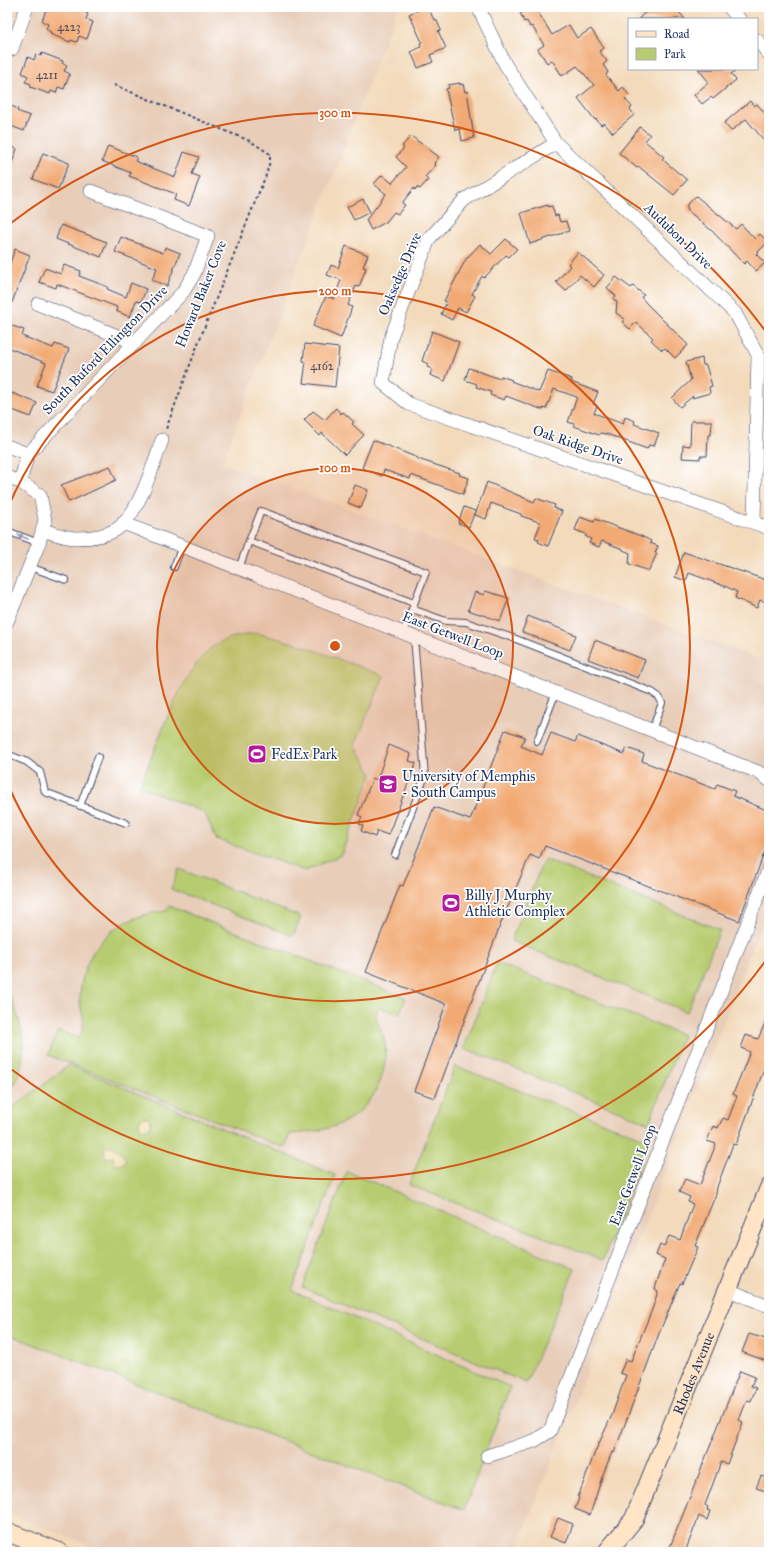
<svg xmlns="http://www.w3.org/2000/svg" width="776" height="1559" font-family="'IM FELL Great Primer',serif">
	<rect width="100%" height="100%" fill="#fff"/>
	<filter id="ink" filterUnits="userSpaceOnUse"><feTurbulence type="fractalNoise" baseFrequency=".025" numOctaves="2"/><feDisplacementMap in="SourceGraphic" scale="8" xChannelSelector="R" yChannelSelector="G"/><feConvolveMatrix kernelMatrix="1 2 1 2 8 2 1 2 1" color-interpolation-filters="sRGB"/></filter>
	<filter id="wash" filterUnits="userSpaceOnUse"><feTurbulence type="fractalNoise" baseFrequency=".012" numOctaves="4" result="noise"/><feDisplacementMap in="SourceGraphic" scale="16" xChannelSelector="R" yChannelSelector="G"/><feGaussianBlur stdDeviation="0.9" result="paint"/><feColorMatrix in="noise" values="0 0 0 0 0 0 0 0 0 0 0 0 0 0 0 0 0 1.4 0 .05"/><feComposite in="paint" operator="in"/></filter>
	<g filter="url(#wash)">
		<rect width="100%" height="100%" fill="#f3dabb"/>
		<!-- built -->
		<path fill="#e8ceb9" d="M7,7H398L222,463L769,662V906L516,1552H406L401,1550L400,1552H106L7,1513Z"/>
		<!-- green -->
		<path fill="#b7cc70" stroke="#697e67" d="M257,633L298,644L384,676L355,745L372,774L341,855L305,871L216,839L205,813L139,786C159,746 182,655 227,639C236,636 247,635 257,633Z
			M544,859L720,930L687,1012L511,941Z
			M179,869L301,917L293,936L171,889Z
			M169,906L406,998L399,1014L379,1007C378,1009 376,1013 376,1015C376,1021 384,1035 385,1044C389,1079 369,1114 335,1126C321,1131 305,1133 290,1134L285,1148L48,1055L58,1031L79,1038C80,1035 82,1031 83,1027C85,1018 79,1006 80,997C82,946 118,915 167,911Z
			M497,963L683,1035L649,1123L464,1048Z
			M7,991C24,1022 32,1066 7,1095Z
			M69,1065L335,1175L292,1290L510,1387L464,1510L7,1334V1112Z
			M455,1066L649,1140L603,1260L409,1185Z
			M347,1171L575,1269L526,1383L302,1287Z"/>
		<!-- sand -->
		<path fill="#eeda9e" stroke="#84847e" d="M139 1123a6 6 0 1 1 12 0a6 6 0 1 1-12 0Z
			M108,1146C116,1147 122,1153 126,1160L124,1164L115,1165L113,1157L105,1158L104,1150Z"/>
		<g id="blocks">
			<!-- building -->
			<path fill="#f2aa75" d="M47,7H84L82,11L88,14L86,19L93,22L87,39L79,36L77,42L71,40L70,42L50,34L51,32L46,29L48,24L42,21Z
				M425,7H428L434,20L436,19L441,30L438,31L446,48L430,55L433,62L418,68L411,52L421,47L420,43L422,42L409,14Z
				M518,7H535L552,35L569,25L577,38L591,29L604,48L599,51L607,61L603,65L608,72L606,75L619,91L623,87L629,95L625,99L632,107L630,109L634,115L613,133L604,123L601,125L596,119L595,120L578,98L594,85L577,66L562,76L552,60L547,63L538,49L544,45L532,26L530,27L527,21L524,22Z
				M652,7H675L685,19H638Z
				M42,53L63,61L62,63L67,66L64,71L70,74L64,89L58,87L56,93L51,91L50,94L30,87L31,84L25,82L28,76L22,73L28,57L34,60L36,54L41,56Z
				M698,69H737L731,74L736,80L713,99L711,97L702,104L694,95L709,82Z
				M460,83V85L463,84L465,92L467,91L474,138L462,141L460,129L455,130L446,89L449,88L448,85Z
				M750,101L754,106L757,104L769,118V146L746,119L731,131L724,123Z
				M7,104L18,109L17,111L30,116L24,131L11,126L12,123L7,122Z
				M640,127L650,135L645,141L664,157L662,159L687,180L674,195L638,166L637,168L619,153Z
				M411,136L439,157L434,163L436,165L425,177L428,180L420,189L417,187L415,190L414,188L402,203L405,205L398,214L394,212L386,222L371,230L366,220L386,194L374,184L382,175L392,183L406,167L396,157L404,148L402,146Z
				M7,145L17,149L8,174H7Z
				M108,146L137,157L135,161L175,177L184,152L199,157L192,174L200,177L189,206L174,200L176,194L129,176L131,173L102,161Z
				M43,153L69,163L58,189L33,179Z
				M696,196L736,229L741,224L755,239L760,234L768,242L756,254L765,263L756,271L747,261L744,264L712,231L687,210L688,208L686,206Z
				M363,199L370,212L354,220L347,207Z
				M548,205V207L552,206L555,216L558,215L560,222L566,221L569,231L530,244L521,213Z
				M61,225L107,242L101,257L56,239Z
				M121,237L163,253L165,247L180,253L167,286L152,280L157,268L115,252Z
				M506,239L517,249L509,257L506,255L484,278L482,276L472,294L475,296L466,312L458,308L452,320L441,314L447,302L444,301L466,259L480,244L491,254Z
				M346,246L368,255L363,267L366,268L365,271L359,287L356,286L348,305L352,307L341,338L313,326L326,296L334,299L341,280L327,275L331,265L338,268Z
				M15,249L30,255L8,313L7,271Z
				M578,252L604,275L594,287L580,275L566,291L556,282L570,266L568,264Z
				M64,265L81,271L79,276L108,287L107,289L126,297L131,283L146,289L141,302L136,301L130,317L116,311L117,307L57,284L56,288L39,282L45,268L61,274Z
				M616,277L631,288L633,286L644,295L641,297L646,303L688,345L675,358L665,348L662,350L651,340L653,338L636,322L630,329L622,322L625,319L616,313L617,302L613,299L616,296L607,288Z
				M7,324L24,330L22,336L53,348L55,344L69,349L52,391L37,386L46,363L7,347Z
				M432,331L459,342L445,381L430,375L432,369L427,367L428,364L422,361Z
				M305,344L339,348L335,387L303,383L306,362L303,361Z
				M702,358L703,365H706L712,386L709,387L710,393L692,398L693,396L680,407L672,398L691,380L686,362Z
				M469,368L500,379L501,376L512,380L511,381L539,392L548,371L572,379L571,382L598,392L593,404L597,406L594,413L623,424L625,417L635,421L634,424L659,433L654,446L649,445L647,449L607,434L600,433L599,435L574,426V424L568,422L577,397L554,389L546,409L543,408V410L506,396L504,400L490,395L491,392L476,387L477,384L465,380Z
				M12,393L37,403L31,417L7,408Z
				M336,408L341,414L343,412L354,422L352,424L364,435L345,455L322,433L320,436L304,420L313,411L325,420Z
				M691,421H712L711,435H708L707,456H700V459L682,458L683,445L690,446Z
				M373,440L418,458V459L460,473L459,475L469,478L463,494L411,475L410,479L384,470L382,476L362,468Z
				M110,466L116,480L69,502L61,485Z
				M487,482L534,502L536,498L555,505L554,508L562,511L548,546L538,542L539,539L535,538L540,525L539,522L521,516V514L491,503L486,519L475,515Z
				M355,485L368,490L361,508L348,503Z
				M464,507L475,511L469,527L458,523Z
				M580,517L594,522L595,519L622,529L641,536L651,541L650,543L658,546L655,553H657L649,571L629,564L630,553L623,550V549L602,541L599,547L589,543L591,539L585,536L586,534L575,530Z
				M684,552L769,581V603L760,600L757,608L735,598L737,592L727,587L689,573L686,581L675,577Z
				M485,591L509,598L500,621L468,610L475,592L484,595Z
				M528,616L576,635L570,650L522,632Z
				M595,640L645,660L638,678L588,659Z
				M505,730L525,737L521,746L542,755L551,733L575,742L578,736L624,754L627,748L644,754L642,761L715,789L717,784L735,791L733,796L769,811V840L739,921L545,846L539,859L530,855L501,923L435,1098L414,1091L446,1004L366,972L400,885L403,886L434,807L470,820Z
				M389,745L411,754L409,761L416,763L388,835L377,831L375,837L361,831L363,825L359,824L362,817L358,815L373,778L377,780Z
				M769,1014V1054L764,1069L736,1145L733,1144L717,1187L716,1194L695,1246L698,1247L682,1284L680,1283L660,1331L614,1453L612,1452L602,1477L590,1515L575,1509L579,1498L578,1497L595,1452L612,1415L626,1375L620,1373L626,1359L631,1361L653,1307L658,1291L655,1289L658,1279L665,1259L656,1255L660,1245L664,1247L669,1236L680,1240L693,1204L688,1202L690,1197L679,1192L685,1179L700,1185L716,1144L707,1141L713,1126L718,1128L723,1118L728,1120L737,1096L733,1094L750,1052L741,1048L746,1035L758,1039Z
				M749,1334L769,1340V1362L742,1352Z
				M740,1371L755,1377L751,1386L756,1388L751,1401L747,1400L739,1420L743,1422L727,1464L721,1462L705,1505L708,1507L707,1510L710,1511L707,1520L699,1516L685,1552H668Z
				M761,1476L769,1479V1492L756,1488Z
				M558,1518L573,1524L566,1543L550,1537Z"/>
		</g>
	</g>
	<g filter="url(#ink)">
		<use href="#blocks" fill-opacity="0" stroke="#3b496c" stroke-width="1"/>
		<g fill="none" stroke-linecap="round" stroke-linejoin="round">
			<!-- lane casing -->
			<g stroke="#3b496c" stroke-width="8">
				<path id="lane" d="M7,531L39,543
					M30,567L66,580
					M174,567L182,546
					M239,568L249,541
					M412,609L446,621L466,622L516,639L652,692L659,697L662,703L652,730
					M403,633L426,572L261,511L249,541L414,603
					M537,741L556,692
					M7,754L27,762L40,772L45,792L126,823
					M80,806L98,757
					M395,855L425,776L414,637"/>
			</g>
			<!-- street casing -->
			<g stroke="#3b496c" stroke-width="14">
				<path id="street" d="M478,7L505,64L556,143L735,313L758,355L754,522
					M729,7L739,19
					M757,40L769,54
					M7,51L12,49L27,7
					M556,143L464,200L429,239L391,337L383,383L409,404L769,528
					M38,304L135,343
					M7,446L28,454
					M7,477L20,482L40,495L45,520L39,543L7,622
					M20,482L28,454L183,292L194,274L208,236L91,191
					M123,523L758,772L769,780
					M43,530C53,533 65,538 76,538C89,538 106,536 117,529C138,516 154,463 162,440
					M728,1290L769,1306
					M487,1456L534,1441L550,1431L769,868"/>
			</g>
			<!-- secondary casing -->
			<g stroke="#3b496c" stroke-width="20">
				<g id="secondary">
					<path d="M7,1532L59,1552"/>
					<path id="s1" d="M607,1552L634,1519L769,1188"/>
				</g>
			</g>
			<!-- path -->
			<path stroke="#3b496c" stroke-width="2" stroke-dasharray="3 3" stroke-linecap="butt" d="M114,85L250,141L270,154V161L266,175L199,341L166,429"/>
			<!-- lane -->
			<use href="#lane" stroke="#fff" stroke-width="6"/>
			<!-- street -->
			<use href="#street" stroke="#fff" stroke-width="13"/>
			<!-- secondary -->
			<use href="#secondary" stroke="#ffe4c6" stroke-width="18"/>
		</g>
		<!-- one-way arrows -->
		<defs><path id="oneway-solid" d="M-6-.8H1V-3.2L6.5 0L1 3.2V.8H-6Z"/></defs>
		<use fill="#8d97ae" href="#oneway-solid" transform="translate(23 537) rotate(-158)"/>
	</g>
	<!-- distance rings -->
	<circle cx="335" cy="646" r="178" fill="#d45514" fill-opacity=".12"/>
	<g fill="none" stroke="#d45514" stroke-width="2">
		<circle cx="335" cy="646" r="178"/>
		<path d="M7 510A355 355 0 1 1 7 782"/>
		<path d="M769 956A533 533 0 0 1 11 1069M11 223A533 533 0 0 1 769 336"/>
	</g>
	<!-- icons -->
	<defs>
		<g id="stadium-square" transform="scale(1)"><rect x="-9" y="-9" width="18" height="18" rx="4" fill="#b5179e" stroke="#fff"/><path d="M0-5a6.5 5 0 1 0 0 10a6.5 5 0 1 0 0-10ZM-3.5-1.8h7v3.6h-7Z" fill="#fff"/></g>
		<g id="university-square" transform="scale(1)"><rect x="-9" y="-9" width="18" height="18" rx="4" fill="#b5179e" stroke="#fff"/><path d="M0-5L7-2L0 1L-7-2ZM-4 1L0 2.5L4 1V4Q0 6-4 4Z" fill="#fff"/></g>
	</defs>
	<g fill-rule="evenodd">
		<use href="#stadium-square" x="257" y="754"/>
		<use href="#university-square" x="388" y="784"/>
		<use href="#stadium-square" x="451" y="903"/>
	</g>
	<g text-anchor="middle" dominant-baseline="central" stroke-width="3.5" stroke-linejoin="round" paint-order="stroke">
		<!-- number labels -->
		<g font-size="12" fill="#514e64">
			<text x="69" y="27">4223</text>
			<text x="47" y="75">4211</text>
			<text x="322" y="366">4162</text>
		</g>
		<!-- street labels -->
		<g font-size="14" fill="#1b2f5e" stroke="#fff">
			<text transform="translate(678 236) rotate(44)">Audubon Drive</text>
			<text transform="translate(400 274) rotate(-67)">Oaksedge Drive</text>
			<text transform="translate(201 294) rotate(-68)">Howard Baker Cove</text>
			<text transform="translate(105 350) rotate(-46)">South Buford Ellington Drive</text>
			<text transform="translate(578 445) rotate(19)">Oak Ridge Drive</text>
			<text transform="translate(453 635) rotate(21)">East Getwell Loop</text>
			<text transform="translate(633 1175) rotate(-69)">East Getwell Loop</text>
			<text stroke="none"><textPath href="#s1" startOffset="200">Rhodes Avenue</textPath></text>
		</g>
		<!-- poi labels -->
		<g font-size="14" fill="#1b2f5e" stroke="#fff" text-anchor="start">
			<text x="271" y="754">FedEx Park</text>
			<text x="402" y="776">University of Memphis<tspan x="402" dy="16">- South Campus</tspan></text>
			<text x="465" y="895">Billy J Murphy<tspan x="465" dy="16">Athletic Complex</tspan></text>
		</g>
	</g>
	<circle cx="335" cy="646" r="6" fill="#d45514" stroke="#fff" stroke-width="2"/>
	<g font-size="12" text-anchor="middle" font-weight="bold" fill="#d45514" stroke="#fff" stroke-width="3.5" stroke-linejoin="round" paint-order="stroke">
		<text x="335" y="117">300 m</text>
		<text x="335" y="295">200 m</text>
		<text x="335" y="472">100 m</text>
	</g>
	<!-- margin -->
	<rect width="776" height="1559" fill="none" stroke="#fff" stroke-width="24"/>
	<!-- legend -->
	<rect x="628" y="18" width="130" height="52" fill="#ffffff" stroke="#a4acbf"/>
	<rect x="636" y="31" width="20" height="6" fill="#ffe4c6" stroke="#a4acbf"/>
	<text x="664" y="38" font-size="12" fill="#1b2f5e">Road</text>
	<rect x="636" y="48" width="20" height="12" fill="#b7cc70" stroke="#a4acbf"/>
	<text x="664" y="58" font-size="12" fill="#1b2f5e">Park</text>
</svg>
